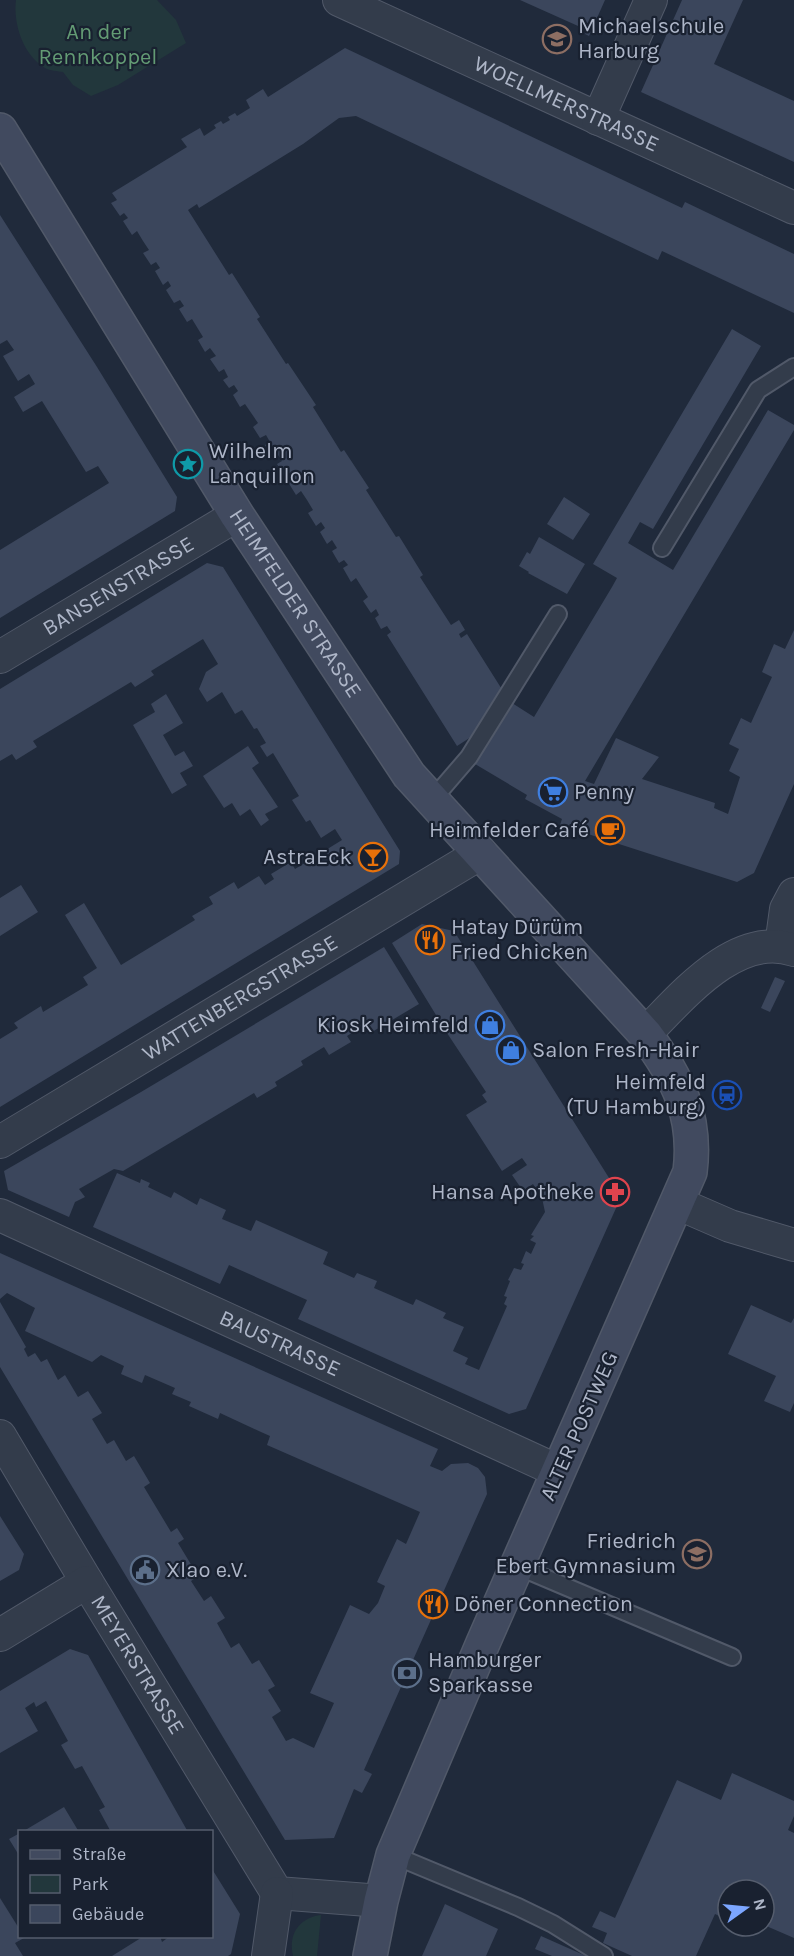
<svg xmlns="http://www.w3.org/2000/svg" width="794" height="1956" font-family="Karla,sans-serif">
	<rect width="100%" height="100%" fill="#202a3b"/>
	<!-- green -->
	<path fill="#22373c" d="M16,0H157L176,20L186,43L118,85L91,96L73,85L63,72C58,71 50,71 45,68C23,55 13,24 16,0Z
		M321,1915L317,1956H293C288,1934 299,1918 321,1915Z"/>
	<!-- building -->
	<path fill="#3b465c" d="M520,0H605L589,36L585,34L587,30Z
		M682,0H743L714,64L794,101V162L641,92Z
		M345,48L682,208L685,202L794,254V313L662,251L658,260L356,116L339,118L303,144L199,208L197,204L188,210L229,275L232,273L260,317L257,319L286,364L288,363L316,405L313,407L341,452L344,450L369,488L366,490L396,537L399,536L423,575L420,577L451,625L459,620L465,630L459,634L461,638L467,634L503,691L482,730L457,746L387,635L391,632L387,626L381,629L375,618L379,615L376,609L371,613L363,601L368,597L356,578L351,582L343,568L348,565L344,560L339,563L332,551L337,548L332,540L327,544L320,532L325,528L321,522L316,526L308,513L313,510L307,500L301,491L296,495L288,482L293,479L290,473L284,476L277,464L282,461L278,455L273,458L265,445L270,442L266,435L260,438L253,427L258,423L245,404L240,407L233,395L238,391L234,385L229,388L223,380L228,377L224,369L219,372L210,359L216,356L210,348L205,352L198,340L203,337L192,319L187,322L179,309L184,306L180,300L174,303L166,290L171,286L168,281L163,285L155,271L160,268L156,262L151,265L143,253L149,250L143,241L137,231L132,235L123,221L128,218L124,213L120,216L111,203L117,200L112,193L187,147L181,139L200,128L204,136L216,128L214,125L221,121L223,124L230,120L228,117L235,113L237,116L250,108L246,100L263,89L268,97Z
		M0,215L97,367L177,497L175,511L0,618V550L109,483L98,466L86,472L42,401L23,412L14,397L35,384L29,374L18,381L3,356L14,350L7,340L0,344Z
		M732,329L761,346L653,529L640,522L628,543L673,570L768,410L794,425V430L585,781L594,784L616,738L659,757L642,779L715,803L714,808L728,814L740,777L729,771L739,749L729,744L741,718L751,723L761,701L772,677L762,672L774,644L785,649L794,630V784L754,873L737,882L560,825L562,819L525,799L527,795L475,764L512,703L534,717L612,587L617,578L593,564Z
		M564,497L590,514L573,540L547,524Z
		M539,537L585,564L567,594L528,573L529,572L519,566L527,552L530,554Z
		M207,563L223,567L400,851L399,864L0,1107V1039L18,1028L14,1023L41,1006L43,1012L88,985L83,977L97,968L65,915L84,903L121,965L195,920L192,916L213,904L209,897L234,882L238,889L259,876L265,885L274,879L271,874L291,862L295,869L342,840L335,829L321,838L310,820L306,822L292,800L299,796L273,753L267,757L260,746L266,743L257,728L254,729L242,710L235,714L222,692L207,702L199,689L206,672L218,664L203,639L151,671L154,675L135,687L131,682L33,741L37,747L16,760L12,754L0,761V689Z
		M166,694L183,723L163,735L175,756L184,751L193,766L180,773L187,785L172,794L133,725L155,712L151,704Z
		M248,746L259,763L252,768L278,807L265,814L269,820L261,826L250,809L240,816L232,803L224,808L203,776Z
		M21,885L38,912L0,936V898Z
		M422,924L454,931L621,1197L526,1409L509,1414L298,1319L307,1300L229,1265L220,1284L93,1227L117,1173L140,1183L141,1179L150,1183L148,1187L171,1198L174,1192L197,1205L200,1198L226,1210L222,1219L251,1231L256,1220L328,1252L323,1264L354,1278L357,1273L377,1281L374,1288L413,1305L416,1299L446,1313L443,1318L464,1327L453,1351L468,1358L465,1364L479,1370L507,1306L504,1304L507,1297L504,1296L510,1281L508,1280L514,1268L521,1270L524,1264L521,1263L526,1251L531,1254L536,1243L530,1240L534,1236L531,1235L545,1212L542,1198L533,1184L523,1191L512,1175L527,1165L522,1158L502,1171L466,1115L487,1102L482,1095L486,1092L447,1033L392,943Z
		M384,947L419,1004L372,1032L366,1024L347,1036L351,1042L329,1055L324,1047L301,1061L303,1065L275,1082L277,1086L257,1098L254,1093L123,1171L114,1169L79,1189L85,1197L75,1202L69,1217L8,1190L4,1171L141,1092Z
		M775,977L785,981L770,1012L761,1008Z
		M0,1253L438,1449L430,1466L442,1471L451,1464L468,1463L478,1468L485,1477L487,1494L364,1770L372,1774L362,1793L354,1789L334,1838L285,1840L0,1367V1302L26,1347L24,1349L28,1357L35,1353L41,1362L47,1359L58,1380L65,1375L78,1397L88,1391L102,1413L92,1419L107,1444L114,1440L126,1461L134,1456L150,1483L144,1487L171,1532L177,1528L184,1539L178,1543L198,1576L191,1581L204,1601L211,1596L225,1618L217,1623L231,1648L239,1643L252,1664L259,1660L275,1686L268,1690L281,1711L272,1717L286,1741L293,1738L314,1748L334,1703L310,1693L350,1605L369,1614L378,1603L385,1586L377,1582L397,1539L406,1544L420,1512L267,1445L270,1436L261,1432L220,1413L218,1419L189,1406L191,1402L172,1394L175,1388L145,1375L142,1383L121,1374L124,1366L101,1355L92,1362L25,1331L35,1308L7,1293L0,1299Z
		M751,1305L791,1323L794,1318V1403L790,1412L764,1401L776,1376L728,1354Z
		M0,1516L24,1554L19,1570L0,1581Z
		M70,1649L88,1655L188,1832H111L99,1810L105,1807L82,1766L75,1769L61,1745L68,1741L46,1701L36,1707L34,1702L25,1708L38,1731L0,1753V1691Z
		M732,1773L794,1801V1816L788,1830L794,1833V1938L764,1925V1890H728V1920L715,1914L696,1956H632L603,1943L607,1933L592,1927L600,1911L615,1918L677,1780L721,1800Z
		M64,1807L79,1832H22Z
		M20,1833V1857L9,1839Z
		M212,1869L240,1914L231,1954L228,1956H112L144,1936H160L162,1942L170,1936H212Z
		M0,1898L20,1930V1936L24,1938L15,1943L23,1956H0Z
		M445,1904L498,1929L486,1956H422Z
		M541,1936L586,1956H552L535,1949Z"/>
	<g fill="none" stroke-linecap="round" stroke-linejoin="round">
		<!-- lane casing -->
		<g stroke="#515969" stroke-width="20">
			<path id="lane" d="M662,548L758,390L794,367
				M432,800L469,757L558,614
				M517,1566L732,1657
				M393,1855L518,1907L553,1924L604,1956"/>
		</g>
		<!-- street casing -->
		<g stroke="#515969" stroke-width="34">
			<g id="street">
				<path id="s1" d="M339,0L794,208"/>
				<path d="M598,119L651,0"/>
				<path id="s2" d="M0,657L237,515"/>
				<path d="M781,946L786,909L794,894"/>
				<path d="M645,1034C682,997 736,930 794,950"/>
				<path id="s3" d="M0,1142L481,853"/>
				<path d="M677,1203L730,1226L794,1245"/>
				<path id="s4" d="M0,1215L558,1471"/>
				<path id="s5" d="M0,1436L87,1582L277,1893L381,1901"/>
				<path d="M0,1635L87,1582"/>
				<path d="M268,1956L277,1893"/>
			</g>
		</g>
		<!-- secondary casing -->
		<g stroke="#515969" stroke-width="36">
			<g id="secondary">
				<path id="s6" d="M0,130L237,515L409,775L645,1034C678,1078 697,1116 690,1172L483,1643L393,1855L381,1901L370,1956"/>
			</g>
		</g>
		<!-- lane -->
		<use href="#lane" stroke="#333c4b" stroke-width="16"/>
		<!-- street -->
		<use href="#street" stroke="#333c4b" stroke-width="32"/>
		<!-- secondary -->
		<use href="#secondary" stroke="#414a5f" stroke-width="33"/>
	</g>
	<!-- icons -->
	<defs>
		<g id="school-ring" transform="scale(1.5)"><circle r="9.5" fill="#192130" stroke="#8d6e63" stroke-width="1.5"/><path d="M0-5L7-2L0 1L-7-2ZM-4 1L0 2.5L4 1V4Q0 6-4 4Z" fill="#8d6e63"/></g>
		<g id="sight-ring" transform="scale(1.5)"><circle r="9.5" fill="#192130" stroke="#0f9aa8" stroke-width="1.5"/><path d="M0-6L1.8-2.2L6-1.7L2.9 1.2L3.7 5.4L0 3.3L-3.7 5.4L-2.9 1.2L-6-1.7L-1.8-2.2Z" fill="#0f9aa8"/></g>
		<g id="supermarket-ring" transform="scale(1.5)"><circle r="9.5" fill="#192130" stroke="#3f7fe0" stroke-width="1.5"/><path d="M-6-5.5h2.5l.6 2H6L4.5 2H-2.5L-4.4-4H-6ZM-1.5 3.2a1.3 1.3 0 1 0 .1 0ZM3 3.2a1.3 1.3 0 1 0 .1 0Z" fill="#3f7fe0"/></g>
		<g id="cafe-ring" transform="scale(1.5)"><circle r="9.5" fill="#192130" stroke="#e8710a" stroke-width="1.5"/><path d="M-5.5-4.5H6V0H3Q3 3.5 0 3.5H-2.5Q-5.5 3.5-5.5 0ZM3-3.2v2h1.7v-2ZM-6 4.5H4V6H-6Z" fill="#e8710a"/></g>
		<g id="bar-ring" transform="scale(1.5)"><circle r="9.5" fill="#192130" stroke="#e8710a" stroke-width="1.5"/><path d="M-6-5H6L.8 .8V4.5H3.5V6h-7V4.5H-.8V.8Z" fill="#e8710a"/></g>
		<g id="restaurant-ring" transform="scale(1.5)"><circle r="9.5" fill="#192130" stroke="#e8710a" stroke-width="1.5"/><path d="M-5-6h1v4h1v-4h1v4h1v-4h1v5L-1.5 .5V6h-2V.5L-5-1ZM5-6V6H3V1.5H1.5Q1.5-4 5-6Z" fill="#e8710a"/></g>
		<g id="shop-ring" transform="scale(1.5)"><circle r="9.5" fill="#192130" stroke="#3f7fe0" stroke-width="1.5"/><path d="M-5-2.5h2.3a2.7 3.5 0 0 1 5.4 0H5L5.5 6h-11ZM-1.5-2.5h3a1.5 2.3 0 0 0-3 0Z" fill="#3f7fe0"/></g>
		<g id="station-ring" transform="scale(1.5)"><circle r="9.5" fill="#192130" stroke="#1a4fb4" stroke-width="1.5"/><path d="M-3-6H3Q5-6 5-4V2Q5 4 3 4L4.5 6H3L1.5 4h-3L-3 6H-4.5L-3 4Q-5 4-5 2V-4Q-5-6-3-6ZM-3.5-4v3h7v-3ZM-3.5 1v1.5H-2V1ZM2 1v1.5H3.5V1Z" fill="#1a4fb4"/></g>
		<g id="pharmacy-ring" transform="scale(1.5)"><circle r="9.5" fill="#192130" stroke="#e0444e" stroke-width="1.5"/><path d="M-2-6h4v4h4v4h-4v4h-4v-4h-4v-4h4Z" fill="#e0444e"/></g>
		<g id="civic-ring" transform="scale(1.5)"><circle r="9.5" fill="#192130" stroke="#5c6f8a" stroke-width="1.5"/><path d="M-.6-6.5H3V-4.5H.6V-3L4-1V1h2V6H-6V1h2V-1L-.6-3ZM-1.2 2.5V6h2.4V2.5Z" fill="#5c6f8a"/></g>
		<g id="bank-ring" transform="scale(1.5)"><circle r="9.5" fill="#192130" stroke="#5c6f8a" stroke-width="1.5"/><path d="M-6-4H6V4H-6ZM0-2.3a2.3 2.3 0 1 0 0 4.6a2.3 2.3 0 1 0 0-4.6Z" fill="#5c6f8a"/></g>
	</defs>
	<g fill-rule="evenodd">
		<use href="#school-ring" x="557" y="39"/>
		<use href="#sight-ring" x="188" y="464"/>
		<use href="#supermarket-ring" x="553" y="792"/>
		<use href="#cafe-ring" x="610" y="830"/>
		<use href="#bar-ring" x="373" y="857"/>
		<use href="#restaurant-ring" x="430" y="940"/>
		<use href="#shop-ring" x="490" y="1025"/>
		<use href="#shop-ring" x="511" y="1050"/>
		<use href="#station-ring" x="727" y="1095"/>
		<use href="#pharmacy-ring" x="615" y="1192"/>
		<use href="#school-ring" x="697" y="1554"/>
		<use href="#civic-ring" x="145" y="1570"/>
		<use href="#restaurant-ring" x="433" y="1604"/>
		<use href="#bank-ring" x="407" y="1673"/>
	</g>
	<g text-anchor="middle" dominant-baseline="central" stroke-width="4.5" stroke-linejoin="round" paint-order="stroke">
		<!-- poi labels -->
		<g font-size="22" fill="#aeb6c8" stroke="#192130" text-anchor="start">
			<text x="578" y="26">Michaelschule<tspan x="578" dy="25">Harburg</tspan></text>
			<text x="209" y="451">Wilhelm<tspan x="209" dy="25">Lanquillon</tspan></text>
			<text x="574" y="792">Penny</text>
			<text x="589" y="830" text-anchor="end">Heimfelder Café</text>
			<text x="352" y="857" text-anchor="end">AstraEck</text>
			<text x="451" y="927">Hatay Dürüm<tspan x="451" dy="25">Fried Chicken</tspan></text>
			<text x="469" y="1025" text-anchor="end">Kiosk Heimfeld</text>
			<text x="532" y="1050">Salon Fresh-Hair</text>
			<text x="706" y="1082" text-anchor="end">Heimfeld<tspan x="706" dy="25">(TU Hamburg)</tspan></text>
			<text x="594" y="1192" text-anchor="end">Hansa Apotheke</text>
			<text x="676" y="1541" text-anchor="end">Friedrich<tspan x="676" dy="25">Ebert Gymnasium</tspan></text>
			<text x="166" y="1570">Xlao e.V.</text>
			<text x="454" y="1604">Döner Connection</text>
			<text x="428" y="1660">Hamburger<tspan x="428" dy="25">Sparkasse</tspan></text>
		</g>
		<!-- park labels -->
		<g font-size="22" fill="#639b74" stroke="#192130">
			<text x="98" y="32">An der<tspan x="98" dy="25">Rennkoppel</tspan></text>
		</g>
		<!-- street labels -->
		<g font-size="22" fill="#aeb6c8" stroke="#192130">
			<text stroke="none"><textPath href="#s1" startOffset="250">WOELLMERSTRASSE</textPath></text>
			<text stroke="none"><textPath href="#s2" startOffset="138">BANSENSTRASSE</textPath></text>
			<text stroke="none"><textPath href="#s6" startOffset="558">HEIMFELDER STRASSE</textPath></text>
			<text stroke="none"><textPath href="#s3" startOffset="280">WATTENBERGSTRASSE</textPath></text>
			<text stroke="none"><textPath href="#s4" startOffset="308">BAUSTRASSE</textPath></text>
			<text transform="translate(579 1426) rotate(-66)">ALTER POSTWEG</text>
			<text stroke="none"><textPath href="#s5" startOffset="267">MEYERSTRASSE</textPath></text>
		</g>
	</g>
	<!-- legend -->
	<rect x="18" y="1830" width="195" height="108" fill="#192130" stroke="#555d6d" stroke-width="1.5"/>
	<rect x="30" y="1850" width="30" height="9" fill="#414a5f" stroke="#555d6d" stroke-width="1.5"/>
	<text x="72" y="1860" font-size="18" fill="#aeb6c8">Straße</text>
	<rect x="30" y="1875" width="30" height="18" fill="#22373c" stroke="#555d6d" stroke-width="1.5"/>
	<text x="72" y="1890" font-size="18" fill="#aeb6c8">Park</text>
	<rect x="30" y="1905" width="30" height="18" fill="#3b465c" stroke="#555d6d" stroke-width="1.5"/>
	<text x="72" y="1920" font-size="18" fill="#aeb6c8">Gebäude</text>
	<!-- north arrow -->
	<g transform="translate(746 1908) rotate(75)"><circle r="28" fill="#192130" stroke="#555d6d" stroke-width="1.5"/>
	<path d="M0-4.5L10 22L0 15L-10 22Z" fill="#7ca6ff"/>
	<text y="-9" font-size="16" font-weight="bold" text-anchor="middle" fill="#aeb6c8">N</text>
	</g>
</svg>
